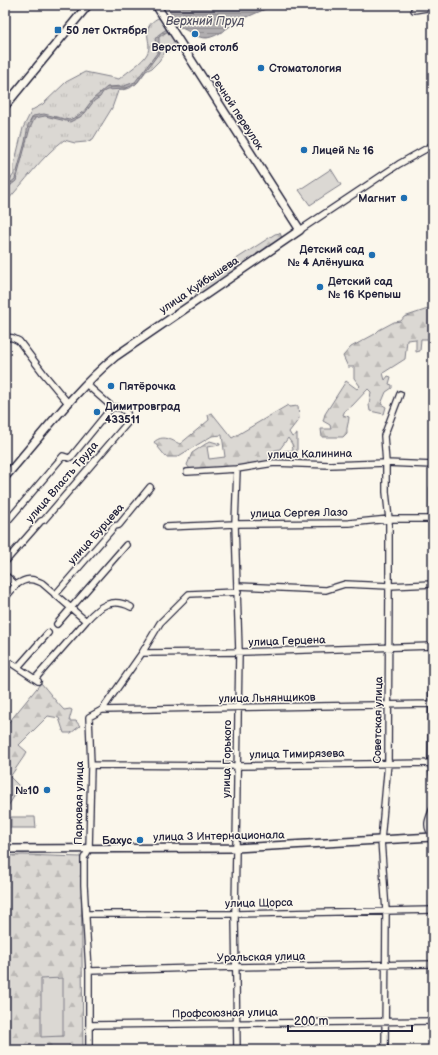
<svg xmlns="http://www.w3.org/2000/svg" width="438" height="1055" font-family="'Balsamiq Sans',sans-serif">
	<defs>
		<pattern id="grass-tufts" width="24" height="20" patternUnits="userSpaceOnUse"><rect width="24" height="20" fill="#dbd8d3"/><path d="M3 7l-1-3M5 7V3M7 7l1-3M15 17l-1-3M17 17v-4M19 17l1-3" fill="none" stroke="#bcb9b6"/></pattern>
		<pattern id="forest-firs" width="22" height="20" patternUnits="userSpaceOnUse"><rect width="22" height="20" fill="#dbd8d3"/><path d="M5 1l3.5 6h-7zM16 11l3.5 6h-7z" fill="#bcb9b6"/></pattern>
		<pattern id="water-rules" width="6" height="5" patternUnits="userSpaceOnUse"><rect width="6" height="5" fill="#b1aeb0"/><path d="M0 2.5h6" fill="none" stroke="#908d90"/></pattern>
	</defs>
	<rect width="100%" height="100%" fill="#fbf7ec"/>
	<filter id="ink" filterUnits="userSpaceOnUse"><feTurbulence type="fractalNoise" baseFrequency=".025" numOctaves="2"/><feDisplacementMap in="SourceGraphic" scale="8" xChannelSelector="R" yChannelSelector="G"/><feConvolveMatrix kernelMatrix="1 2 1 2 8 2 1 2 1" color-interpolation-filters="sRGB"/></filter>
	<g filter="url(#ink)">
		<!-- grass -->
		<path fill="url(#grass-tufts)" stroke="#7e7d87" d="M158,18L168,24L179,47L177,50L165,52L159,61L152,68L146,71L138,82L130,88L118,91L112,108L93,139L86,142L75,143L64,140C41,157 25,182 5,203V187L14,174V165L23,128L32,110L43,104L66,82L85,72L119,79C127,72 143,62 147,54C154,42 138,29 158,18Z"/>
		<!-- forest -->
		<path fill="url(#forest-firs)" stroke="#7e7d87" d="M280,233L282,238L199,295H196V285L275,234Z
			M433,305V339H421L420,351L416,352V339L407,340L405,359L383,373L385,380L388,376L391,377L389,384L392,385V388L386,392L381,404L386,407L384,414L370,411L369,405L371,392L368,389L352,406L345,410L343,415L349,417C349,423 346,427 347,433L343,437H322L321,429H331L330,425L323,421L325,414L346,381L357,389L360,386L354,378V367H348L343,356L351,347L375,334L379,330L394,322L401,321L404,317L428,309Z
			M288,405L289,407L298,406L299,419L289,432L292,437L297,434V452L295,458L284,457L283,451L293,450L292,444L288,438L280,449L272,451L273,460L236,467L190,469L187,465L192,453L210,441L220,444V445L207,447L209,459L225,457L222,435L212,436L177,457H166L154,442C163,434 171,440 180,444L209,420L208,415L212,413L232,438Z
			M41,683C49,692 55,701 64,710L70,709L72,710L69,721H76L80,726L71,733H64L59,718L48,716L19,745L27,752L10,777L20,787L5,811V727Z
			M23,855L81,857L83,1050H5V856Z"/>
		<!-- park -->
		<path fill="#dbd8d3" stroke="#7e7d87" d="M331,169L341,185L310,205L299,190Z
			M11,817H35L36,828H11Z
			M63,978V1036L41,1037V979Z"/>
		<!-- water -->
		<path fill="url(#water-rules)" stroke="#787681" d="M166,5H274C262,11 248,16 237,22C226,28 219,36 207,38C194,39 185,25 175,28C170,30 163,34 159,37V53L136,84L124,89L107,90L103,92L100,97L94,101L85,113L80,117L70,122L45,116L35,118L30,128L16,181L5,190V187L15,179L25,142L28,125L33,116L44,114L69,120L76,117L84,111L93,99L107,87L124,86L135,82L157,53V49L155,39C159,32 169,29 175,23V20Z"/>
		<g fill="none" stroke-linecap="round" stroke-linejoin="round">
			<!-- minor casing -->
			<g stroke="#22223b" stroke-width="8">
				<path id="minor" d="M414,10L433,7
					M300,230L399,164L433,145
					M5,337L13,338L19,341L44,374L68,403
					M237,469L235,524L239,652L235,914L237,1050
					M187,472L237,469L274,463L330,465L386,463L433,465
					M433,489V545
					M5,524L63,456L69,458L72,456L112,407
					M166,527L235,524L349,523L389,519H432
					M5,562L41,521L44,520L129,421L127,413L121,408L112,407L86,384
					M5,575L16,585L5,598
					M16,585C26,578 32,578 42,583L86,621L35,679
					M237,586L326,590L345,584L389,586L433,584
					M55,595L115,526L119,525L150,487
					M86,621C99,606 112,597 131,607
					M57,624L126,545
					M433,650L431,763L433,776
					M142,653L242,652L433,646
					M5,659L38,681
					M18,667L48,633
					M102,710L432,704
					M91,765L237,766L431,763
					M433,808C429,819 424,825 433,836
					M86,914H235L433,910
					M89,971L236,967L433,964
					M89,1025L433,1021
					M89,1050V971L84,885V858L89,849L91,765L89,717L102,710L142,653L160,623L189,594L238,592
					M385,1050L386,911L381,840L388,763L389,586V519L386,492V463L384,436L400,394"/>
			</g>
			<!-- major casing -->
			<g stroke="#22223b" stroke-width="10">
				<path id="major" d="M5,106L88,5
					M5,477C41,436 74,391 116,356L300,230L156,5
					M5,849L236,848L433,837"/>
			</g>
			<!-- minor -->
			<use href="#minor" stroke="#fbf7ec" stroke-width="5.5"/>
			<!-- major -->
			<use href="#major" stroke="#fbf7ec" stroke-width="7"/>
		</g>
	</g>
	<!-- markers -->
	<g fill="#1f6fb2" stroke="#fbf7ec" stroke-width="1.5">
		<rect x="54" y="26" width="8" height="8" rx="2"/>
		<circle cx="195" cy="34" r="4"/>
		<circle cx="261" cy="68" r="4"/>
		<circle cx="304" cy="150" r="4"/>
		<circle cx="404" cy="198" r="4"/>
		<circle cx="372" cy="255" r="4"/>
		<circle cx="320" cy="287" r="4"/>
		<circle cx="111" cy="386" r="4"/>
		<circle cx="97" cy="412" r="4"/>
		<circle cx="47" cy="790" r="4"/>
		<circle cx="140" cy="840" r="4"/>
	</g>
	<g text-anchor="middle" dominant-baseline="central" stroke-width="3" stroke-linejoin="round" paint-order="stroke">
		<!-- poi labels -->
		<g font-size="11" font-weight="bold" fill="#22223b" stroke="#fbf7ec" text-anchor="start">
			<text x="66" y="30">50 лет Октября</text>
			<text x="195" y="47" text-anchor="middle">Верстовой столб</text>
			<text x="269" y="68">Стоматология</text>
			<text x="312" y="150">Лицей № 16</text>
			<text x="396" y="198" text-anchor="end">Магнит</text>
			<text x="364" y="249" text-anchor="end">Детский сад<tspan x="364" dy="13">№ 4 Алёнушка</tspan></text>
			<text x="328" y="281">Детский сад<tspan x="328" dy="13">№ 16 Крепыш</tspan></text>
			<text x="119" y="386">Пятёрочка</text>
			<text x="105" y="406">Димитровград<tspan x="105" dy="13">433511</tspan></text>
			<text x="39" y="790" text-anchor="end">№10</text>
			<text x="132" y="840" text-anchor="end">Бахус</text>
		</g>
		<!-- street labels -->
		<g font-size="11" fill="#22223b" stroke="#fbf7ec">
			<text transform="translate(237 112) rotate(57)">Речной переулок</text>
			<text transform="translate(199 285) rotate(-34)">улица Куйбышева</text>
			<text transform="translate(310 454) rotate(-1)">улица Калинина</text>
			<text transform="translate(62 482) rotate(-49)">улица Власть Труда</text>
			<text transform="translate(299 513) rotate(-1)">улица Сергея Лазо</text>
			<text transform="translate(96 534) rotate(-48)">улица Бурцева</text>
			<text transform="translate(287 641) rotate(-2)">улица Герцена</text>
			<text transform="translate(267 698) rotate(-1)">улица Льнянщиков</text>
			<text transform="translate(378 720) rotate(-89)">Советская улица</text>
			<text transform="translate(297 754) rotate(-1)">улица Тимирязева</text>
			<text transform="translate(227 759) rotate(-89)">улица Горького</text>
			<text transform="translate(79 803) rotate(-89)">Парковая улица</text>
			<text transform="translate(219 836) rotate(-1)">улица 3 Интернационала</text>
			<text transform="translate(259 903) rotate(-1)">улица Щорса</text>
			<text transform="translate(261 957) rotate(-1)">Уральская улица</text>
			<text transform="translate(225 1013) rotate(-1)">Профсоюзная улица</text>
		</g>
		<!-- water labels -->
		<g font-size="12" font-style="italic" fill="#545364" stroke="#fbf7ec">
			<text x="205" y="21">Верхний Пруд</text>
		</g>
	</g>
	<!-- margin -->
	<rect width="438" height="1055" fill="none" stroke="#fbf7ec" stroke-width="20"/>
	<rect x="10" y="10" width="418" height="1035" fill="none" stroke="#22223b" stroke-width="1.5" filter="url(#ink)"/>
	<!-- scale -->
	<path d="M288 1025v6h124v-6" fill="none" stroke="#22223b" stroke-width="2"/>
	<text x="294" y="1025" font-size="12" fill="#22223b" stroke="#fbf7ec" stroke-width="3" paint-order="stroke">200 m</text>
</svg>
